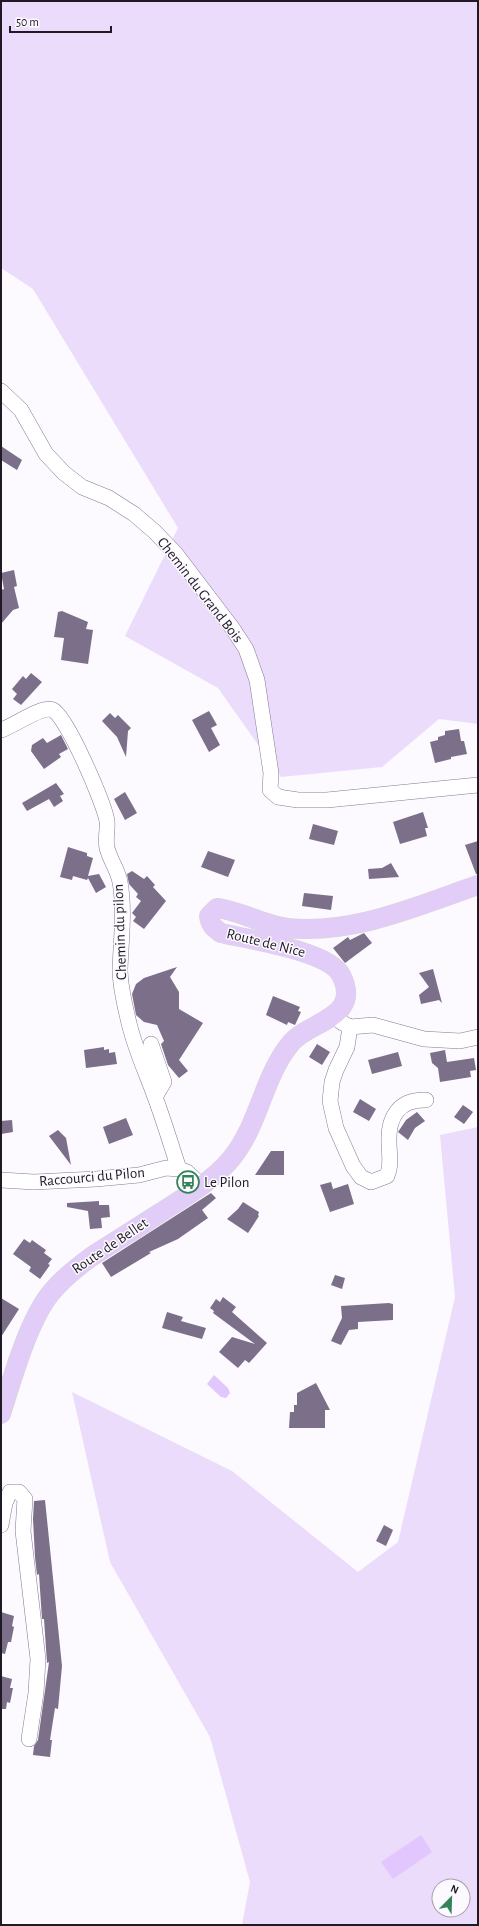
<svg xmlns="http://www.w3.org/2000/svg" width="479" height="1926" font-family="'Alegreya Sans',sans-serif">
	<rect width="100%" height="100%" fill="#fcf9ff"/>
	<!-- green -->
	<path fill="#ebdcfc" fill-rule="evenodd" d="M1,1H478V724L439,719L382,767L281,777L218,688L125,636L178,528L33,289L1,268Z
		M478,1127V1925H242L250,1882L210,1737L110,1562L72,1392L232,1471L358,1572L398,1542L455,1297L440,1135ZM439,1886H463V1910H439Z"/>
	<!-- water -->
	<path fill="#e1c7fd" d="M214,1375L228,1388L230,1393L226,1398L221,1397L207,1384Z
		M421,1835L432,1852L393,1879L381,1862Z"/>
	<!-- building -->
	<path fill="#7c6f8a" d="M1,446L22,460L17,470L1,460Z
		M14,570L17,586L14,587L19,608L13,610L1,624V590L4,589L1,573Z
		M62,611L88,622L86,629L93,630L88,664L61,660L64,638L54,637L58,612Z
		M31,673L42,682L21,705L13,699L17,694L12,689L23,676L26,679Z
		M209,711L217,725L211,728L220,745L209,752L192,720Z
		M110,713L115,718L118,715L131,728L128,731L126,757L117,737L102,721Z
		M459,729L461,741H464L467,754L451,757V759L435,763L430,742L438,740V737L445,735V731Z
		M61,735L68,749L59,754L61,757L44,769L31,751L32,745L43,738L47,743Z
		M56,783L64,794L60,796L63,801L54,807L49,799L27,811L22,803Z
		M125,792L137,813L125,820L114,799Z
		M423,812L428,828H425L427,836L400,844L393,822Z
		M313,824L338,831L334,845L309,839Z
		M478,841V874H476L465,845Z
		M68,847L87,853V856L93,858L88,876L99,874L106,887L96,893L88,878L87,880L73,876L72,880L60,877Z
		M208,851L235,860L228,877L201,867Z
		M391,863L399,877L369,879L368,869L382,868Z
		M132,871L144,879L147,876L155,885L153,887L166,901L144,929L133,921L136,917L132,913L141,901L136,897L138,894L129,884L127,874Z
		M304,893L333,896L331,910L302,906Z
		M364,933L372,943L345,963L333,948L348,937L350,940Z
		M177,967L170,977L179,992V1009L203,1023L179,1060L188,1071L179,1078L168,1065L161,1044L164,1041L157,1025L144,1022L136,1015L132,994L136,984L144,978Z
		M433,969L442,1003L439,1000L421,1004L419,995L429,987L419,973Z
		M273,996L300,1007L298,1011L301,1012L295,1025L288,1022L287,1025L266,1015Z
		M317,1044L330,1052L322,1065L309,1057Z
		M104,1047V1050L109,1049V1053L115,1052L117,1064L86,1068L84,1050Z
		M445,1050L447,1062L474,1058L476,1070L470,1071L471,1077L440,1082L438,1068L432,1063L430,1053Z
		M398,1052L402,1066L372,1074L368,1060Z
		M360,1099L376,1109L369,1121L353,1112Z
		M463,1105L473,1112L464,1124L454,1117Z
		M417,1112L425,1121L415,1128L408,1140L398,1132L406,1120Z
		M126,1118L133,1135L109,1144L103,1127Z
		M12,1120L13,1132L1,1134V1121Z
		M58,1130L66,1138L71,1165L49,1136Z
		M271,1151H284V1175H255Z
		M331,1182L333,1189L348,1184L354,1204L330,1212L320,1185Z
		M211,1193L216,1198L202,1210L208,1218L178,1239L149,1252L151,1253L111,1277L102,1263Z
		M99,1201V1205H109L110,1217L101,1218L102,1228L90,1229L88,1211L67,1207V1203Z
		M243,1202L259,1212L258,1215L259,1216L248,1233L227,1219L238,1209Z
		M24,1239L30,1243L32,1240L46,1250L44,1253L52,1259L48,1264L50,1265L40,1279L29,1271L31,1267L13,1254Z
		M335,1275L345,1278L342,1289L331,1285Z
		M223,1297L236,1307L232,1312L267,1343L249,1363L245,1360L238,1368L219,1352L232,1337L255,1344L213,1313L214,1311L210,1308L216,1299L220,1302Z
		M1,1298L19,1309L1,1337Z
		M389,1303L393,1304V1320L358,1322V1329L349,1330L341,1345L331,1341L342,1318L341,1306Z
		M167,1312L183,1317L181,1321L206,1328L202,1339L162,1328Z
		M316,1383L330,1410H325V1428H289L290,1412H294V1405H297V1393Z
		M45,1500L62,1666L58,1709L55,1708L50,1740H52L50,1757L33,1755L34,1746L38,1740L49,1662L47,1663L44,1619H42L39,1574L37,1575L35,1557L33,1519L34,1501Z
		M384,1525L393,1530L386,1546L376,1541Z
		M1,1612L14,1616L12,1626L14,1627L11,1642H8L5,1654L1,1653Z
		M1,1676L12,1679L10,1688H13L10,1703L7,1702L6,1709H1Z"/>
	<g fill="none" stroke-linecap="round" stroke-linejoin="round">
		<!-- minor casing -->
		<g stroke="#867994" stroke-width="16">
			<path id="minor" d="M1,391L21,410L46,454L64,473L82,487L109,498L134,514L155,532L176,554L233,629L246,649L257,680L271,773L270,790L278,797L298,800H327L478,785
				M1,730C14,726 42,705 53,710C67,717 104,803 107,821C108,829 105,839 107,848C110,860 118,870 120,882C125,910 121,941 120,969C120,987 125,1006 129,1023C135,1049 146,1072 155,1097C164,1121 171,1145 179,1169
				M341,1022L350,1027L373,1025L424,1039L460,1041L478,1037
				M350,1027L347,1047L336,1070L332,1082L330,1101L336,1128L353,1166L361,1177L371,1182L387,1176C392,1165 389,1154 389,1142C388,1117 399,1099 426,1100
				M151,1044L164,1082L155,1097
				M1,1180L34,1182L96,1179L139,1175L166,1168L179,1169L187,1172L201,1185
				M1,1525L5,1503L10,1492H19L25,1499L23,1531L38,1659L36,1693L29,1739"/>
		</g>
		<!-- major casing -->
		<g stroke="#d7d6d8" stroke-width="20">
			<path id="major" d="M1,1414C12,1379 28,1322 50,1294C61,1280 76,1268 91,1257C114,1242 137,1228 160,1213C186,1196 219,1178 237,1151C260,1118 265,1074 291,1043C309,1021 363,1018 341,975C329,951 247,939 221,933C214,928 210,925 209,916L217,908C241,911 263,925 287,928C353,935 417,906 478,885"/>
		</g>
		<!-- minor -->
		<use href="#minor" stroke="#fff" stroke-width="15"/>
		<!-- major -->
		<use href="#major" stroke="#e2cdf8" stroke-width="19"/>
	</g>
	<!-- icons -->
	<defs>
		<g id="bus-ring" transform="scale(1.15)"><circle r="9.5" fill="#fcf9ff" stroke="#308457" stroke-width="1.5"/><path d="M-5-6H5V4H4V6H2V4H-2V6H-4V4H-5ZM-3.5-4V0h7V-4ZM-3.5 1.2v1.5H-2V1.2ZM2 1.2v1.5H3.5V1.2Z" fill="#308457"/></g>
	</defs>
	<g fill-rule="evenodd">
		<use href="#bus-ring" x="188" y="1182"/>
	</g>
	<g text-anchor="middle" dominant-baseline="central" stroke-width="3" stroke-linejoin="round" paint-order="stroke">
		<!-- street labels -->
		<g font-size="15" fill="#1f1a24" stroke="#fcf9ff">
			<text transform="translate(200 590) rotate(52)">Chemin du Grand Bois</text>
			<text transform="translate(120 932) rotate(-92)">Chemin du pilon</text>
			<text transform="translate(266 943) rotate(14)">Route de Nice</text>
			<text transform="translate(92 1177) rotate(-5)">Raccourci du Pilon</text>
			<text transform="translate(110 1246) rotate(-34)">Route de Bellet</text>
		</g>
		<!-- poi labels -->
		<g font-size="15" fill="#1f1a24" stroke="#fcf9ff" text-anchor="start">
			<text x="204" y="1182">Le Pilon</text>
		</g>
	</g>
	<!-- border -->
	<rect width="479" height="1926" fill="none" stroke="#1f1a24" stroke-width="4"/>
	<!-- north arrow -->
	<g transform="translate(451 1898) rotate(23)"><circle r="19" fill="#fcf9ff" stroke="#a4a0a7"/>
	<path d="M0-3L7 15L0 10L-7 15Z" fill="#308457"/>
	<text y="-6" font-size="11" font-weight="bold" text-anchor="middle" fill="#1f1a24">N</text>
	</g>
	<!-- scale -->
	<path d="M10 26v6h101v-6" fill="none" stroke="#1f1a24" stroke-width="2"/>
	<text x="16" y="26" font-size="12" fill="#1f1a24" stroke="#fcf9ff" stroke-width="3" paint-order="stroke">50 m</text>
</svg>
